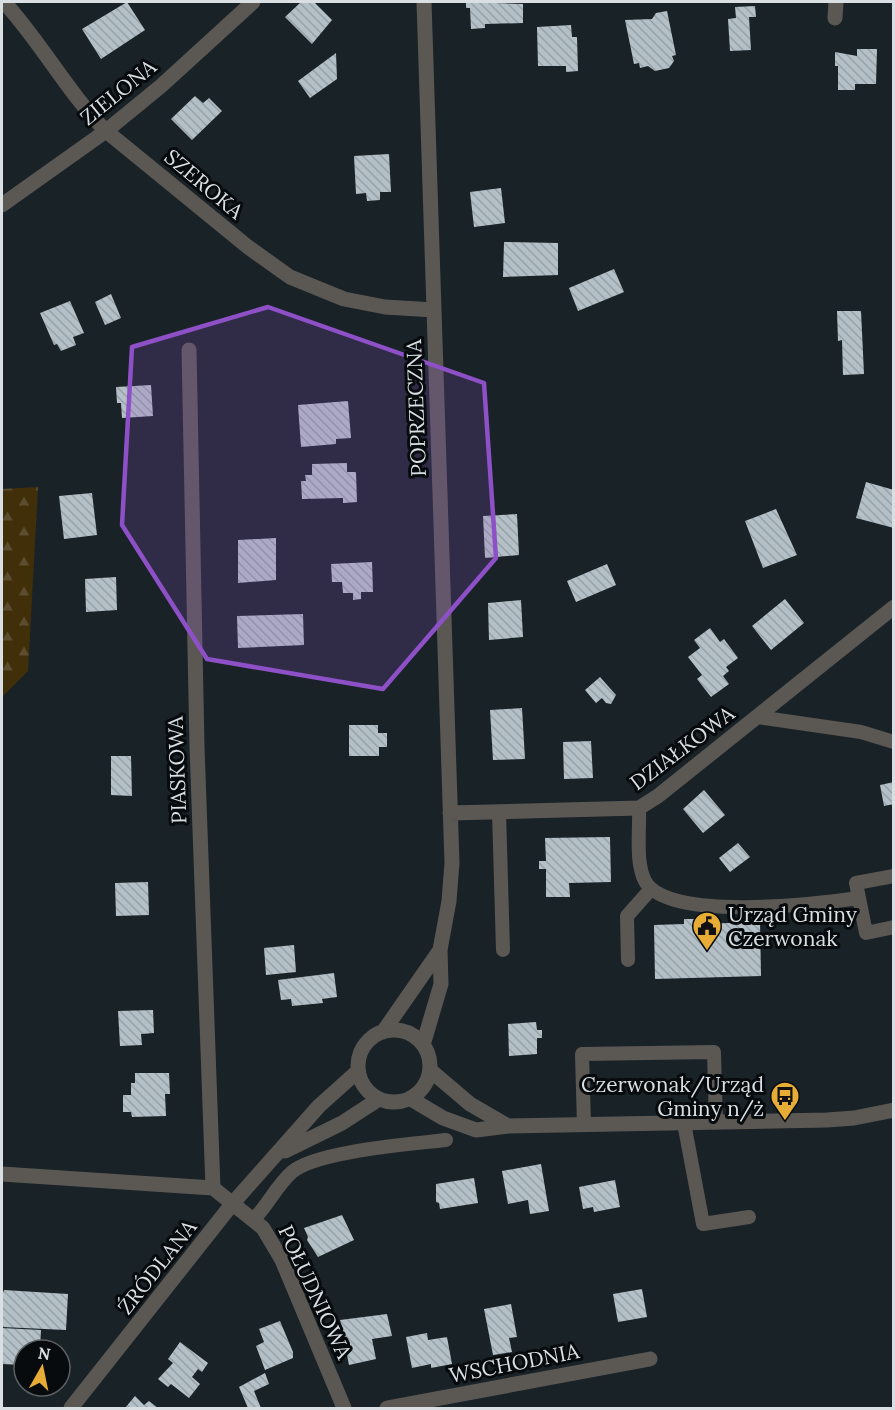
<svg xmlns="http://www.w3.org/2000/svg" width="895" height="1410" font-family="Lora,serif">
	<defs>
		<pattern id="forest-firs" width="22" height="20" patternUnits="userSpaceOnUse" patternTransform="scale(1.5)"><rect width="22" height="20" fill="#412f0a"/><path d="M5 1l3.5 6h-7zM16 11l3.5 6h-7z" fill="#5c4d2e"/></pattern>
		<pattern id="building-back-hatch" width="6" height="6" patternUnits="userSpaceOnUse" patternTransform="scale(1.5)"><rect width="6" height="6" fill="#b4c0c7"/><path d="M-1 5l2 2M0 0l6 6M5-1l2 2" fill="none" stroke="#97a1a6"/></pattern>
	</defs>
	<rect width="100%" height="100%" fill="#192227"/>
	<!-- forest -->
	<path fill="url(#forest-firs)" d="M38,487L28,671L2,697V489Z"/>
	<!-- building -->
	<path fill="url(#building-back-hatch)" d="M127,2L145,30L101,59L82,29Z
		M301,2H314L332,20L312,44L285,17Z
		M466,2L523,4V23L485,24V28L471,29L470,8H466Z
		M755,6L756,17H749L751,50L730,51L728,19L736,18L735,7Z
		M667,11L676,55L672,56L674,61L669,68L655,71L648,66L640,68L639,63L634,64L625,20L652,19L656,13Z
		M571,25L572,37H577L578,71L566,72V66H538L537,27Z
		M857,49H877L876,84H855V90H838V66H835V52L857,56Z
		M336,53L337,79L310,98L298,81Z
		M195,96L203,103L209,98L222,111L192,140L171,119Z
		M389,154L391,192H380V200L367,201L366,193L356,194L354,156Z
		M501,188L505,223L474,227L470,192Z
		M504,242L558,243V275L503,277Z
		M614,269L624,292L578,311L569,288Z
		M111,294L121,318L105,325L95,302Z
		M70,301L84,333L73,337L76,345L61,351L57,344L54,345L40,313Z
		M837,311H861L864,374L843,375L842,340L838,341Z
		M151,385L153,416L122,418L121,403H117L116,387Z
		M348,401L351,438L336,439V444L301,447L298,405Z
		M347,463V472H356L357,502L343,503V498L302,499L301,481H306L305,475H312V464Z
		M866,482L894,490V528L856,518Z
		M92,493L97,535L64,539L59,496Z
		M776,509L797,555L763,568L745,521Z
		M517,514L519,555L485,558L483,516Z
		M276,538V580L238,583V540Z
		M372,562L373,592H361V599L353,600V593H343L342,582H332L331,564Z
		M607,564L616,585L576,602L567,581Z
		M116,577L117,610L86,612L85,579Z
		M785,599L804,623L771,650L752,626Z
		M521,600L523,637L489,640L488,603Z
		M303,614L304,645L238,648L237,616Z
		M710,628L720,642L724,639L738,658L726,667L729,671L723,676L729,684L711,697L697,679L702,675L688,657L700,648L694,640Z
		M600,677L616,695L611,704L606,703L602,698L596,703L585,690Z
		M522,708L525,759L493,760L490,710Z
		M349,725H378V733H387V747H379V756H349Z
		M591,741L593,778L564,779L563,742Z
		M111,756H131L132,796L111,795Z
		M894,782V804L884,806L880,785Z
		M704,790L725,815L703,833L683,809Z
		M610,837L611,882L569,883L570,897H546V869H539V861H546L545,838Z
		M738,843L750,857L730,872L719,858Z
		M148,882L149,915L116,916L115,883Z
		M684,919H697V924L760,922L761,976L655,979L654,925L684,924Z
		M294,945L296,972L266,975L264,948Z
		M334,973L337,997L322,999L323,1003L292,1006L291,999L281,1000L278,980Z
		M153,1010L154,1033L141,1034L142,1045L120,1046L118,1011Z
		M536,1022L537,1030H542V1038H537V1054L509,1056L508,1024Z
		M135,1073H169L170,1094H165L166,1116L132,1117L131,1112H123V1095H131V1083H135Z
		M541,1164L549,1211L530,1214L528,1200L508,1204L502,1171Z
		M474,1178L478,1203L440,1209L439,1203L436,1202V1184Z
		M615,1180L620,1207L594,1212L593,1207L583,1209L579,1187Z
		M342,1215L354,1240L318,1257L307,1240L308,1237L304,1228Z
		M642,1289L647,1317L618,1322L613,1294Z
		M4,1290L68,1294L66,1330L2,1327V1296Z
		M511,1304L517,1337L509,1338L512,1352L493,1355L484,1309Z
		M387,1314L392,1336L372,1339L376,1359L349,1365L340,1320Z
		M280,1321L293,1352V1358L265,1370L256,1346L264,1342L259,1329Z
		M2,1328L41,1330L40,1350H24V1365L2,1364Z
		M427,1333L428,1340L447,1337L452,1364L431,1368V1364L412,1368L406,1337Z
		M180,1342L208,1363L202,1372L198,1369L192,1377L200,1384L189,1398L171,1384L168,1387L158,1379L173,1363L168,1359Z
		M265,1373L269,1384L254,1391L261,1408H248L239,1387Z
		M135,1396L144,1405L149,1401L158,1408H125Z"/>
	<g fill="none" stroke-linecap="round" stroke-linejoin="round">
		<!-- service -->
		<path stroke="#5b5854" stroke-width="14" d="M758,717L861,732L894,742
			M639,808C640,829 635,862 645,881C667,922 817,904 859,898
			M499,812L503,950
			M894,876L856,883L866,933L894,927
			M628,960L627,916L651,889
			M684,1123L703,1224L749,1217
			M584,1125L582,1054L714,1052L716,1122
			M254,1219C268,1205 277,1185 292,1172C316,1151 412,1144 446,1140"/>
		<!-- minor -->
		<path stroke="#5b5854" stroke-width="15" d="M4,2C41,42 67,92 106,131L248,247L290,277L344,299L385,307L434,310
			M835,18L836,2
			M2,205L106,131L161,86L253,2
			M189,350L197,747L213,1188L263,1228L282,1260L344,1408
			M450,813L639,808L658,796L894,607
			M358 1066a36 36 0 1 1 72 0a36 36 0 1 1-72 0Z
			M383,1032L440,950
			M423,1045L441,984L440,950L449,901L452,863L424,2
			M430,1070L470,1104L508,1126
			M411,1099L443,1118L476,1130L508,1126L827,1120L854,1118L894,1110
			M285,1151L342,1123L379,1099
			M2,1174L213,1188
			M71,1408L233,1203L319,1106L358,1071
			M387,1408L650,1359"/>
	</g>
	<!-- marked area -->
	<path fill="#8e50c6" fill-opacity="0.2" stroke="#8e50c6" stroke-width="4.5" stroke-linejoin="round" d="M268,307L484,383L496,558L383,689L207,659L122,525L132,347Z"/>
	<!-- icons -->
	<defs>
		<g id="civic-pin" transform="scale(1.5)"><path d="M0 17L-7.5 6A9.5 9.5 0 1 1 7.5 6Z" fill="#e7ac36" stroke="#070b0d"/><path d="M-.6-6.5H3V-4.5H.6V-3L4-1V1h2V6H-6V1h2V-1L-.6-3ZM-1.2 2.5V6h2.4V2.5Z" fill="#111"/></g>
		<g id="bus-pin" transform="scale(1.5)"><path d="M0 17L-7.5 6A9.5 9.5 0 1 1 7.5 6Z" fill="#e7ac36" stroke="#070b0d"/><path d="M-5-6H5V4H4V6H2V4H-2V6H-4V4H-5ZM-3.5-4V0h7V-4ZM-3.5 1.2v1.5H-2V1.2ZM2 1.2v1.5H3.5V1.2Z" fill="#111"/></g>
	</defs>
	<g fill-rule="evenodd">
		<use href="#civic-pin" x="707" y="926"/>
		<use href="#bus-pin" x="785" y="1096"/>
	</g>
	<g text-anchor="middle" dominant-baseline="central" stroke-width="6" stroke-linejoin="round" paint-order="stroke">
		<!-- street labels -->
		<g font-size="21" fill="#d9dfe3" stroke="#070b0d">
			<text transform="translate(118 92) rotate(-39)">ZIELONA</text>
			<text transform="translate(204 184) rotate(40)">SZEROKA</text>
			<text transform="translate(416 408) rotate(-92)">POPRZECZNA</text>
			<text transform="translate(682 748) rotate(-37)">DZIAŁKOWA</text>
			<text transform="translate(177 770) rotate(-92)">PIASKOWA</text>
			<text transform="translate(157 1267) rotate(-52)">ŹRÓDLANA</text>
			<text transform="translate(315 1292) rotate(65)">POŁUDNIOWA</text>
			<text transform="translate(514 1363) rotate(-11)">WSCHODNIA</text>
		</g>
		<!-- poi labels -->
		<g font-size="21" fill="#d9dfe3" stroke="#070b0d" text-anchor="start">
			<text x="728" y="914">Urząd Gminy<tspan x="728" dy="24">Czerwonak</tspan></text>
			<text x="764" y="1084" text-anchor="end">Czerwonak/Urząd<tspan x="764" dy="24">Gminy n/ż</tspan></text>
		</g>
	</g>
	<!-- border -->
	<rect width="895" height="1410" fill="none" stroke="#d9dfe3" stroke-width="6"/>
	<!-- north arrow -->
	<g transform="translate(42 1368) rotate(9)"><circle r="28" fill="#070b0d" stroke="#5b6063" stroke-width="1.5"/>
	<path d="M0-4.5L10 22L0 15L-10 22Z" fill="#e7ac36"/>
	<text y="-9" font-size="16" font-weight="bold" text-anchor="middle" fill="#d9dfe3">N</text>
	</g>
</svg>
